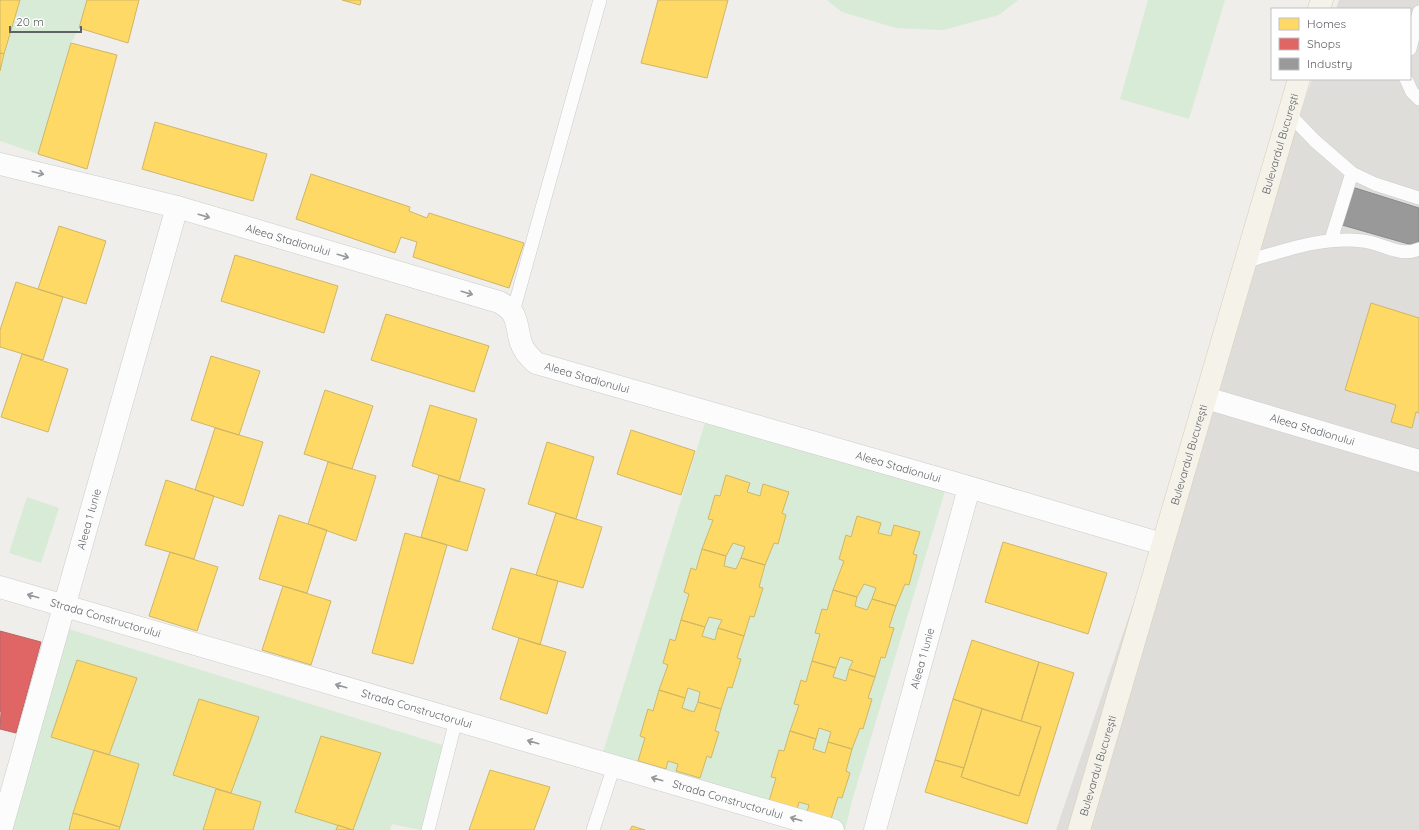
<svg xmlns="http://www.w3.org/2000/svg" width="1419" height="830" font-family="Quicksand,sans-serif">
	<rect width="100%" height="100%" fill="#efeeea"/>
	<!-- industrial -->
	<path fill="#dfddda" d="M1339,0H1419V830H1056L1312,79H1410V9H1336Z"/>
	<!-- green -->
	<path fill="#d8ebd6" d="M20,0H87L79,28L71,43L38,154L0,141V71Z
		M827,0H1018L999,15L943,30L896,28L842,12Z
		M1148,0H1225L1189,119L1120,99Z
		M708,413L948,481L852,801L845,830H833L600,762Z
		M27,497L59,508L41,563L9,553Z
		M59,626L449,747L428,830H420L392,824L390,830H1Z"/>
	<!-- homes -->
	<path fill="#ffd966" stroke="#cfb667" d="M0,0H20L4,54L0,53Z
		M87,0H139L128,43L79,28Z
		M342,0H361L360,5Z
		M658,0H728L707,78L641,63Z
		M71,43L117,55L87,169L38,154Z
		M0,53L4,54L0,71Z
		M155,122L267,154L253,201L142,169Z
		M311,174L410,207L409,211L427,218L429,213L524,243L509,288L413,257L417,242L401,237L395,253L296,219Z
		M59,226L106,241L86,304L38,289Z
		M235,255L338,286L324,333L221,301Z
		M16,282L63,297L43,360L0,347V330Z
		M1371,303L1419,318V413L1416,412L1412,428L1391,422L1396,405L1345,390Z
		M386,314L489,346L474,392L371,360Z
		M22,354L68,369L48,432L1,417Z
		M211,356L260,371L239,435L191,420Z
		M325,390L373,406L352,469L304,454Z
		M430,405L477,419L459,482L412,466Z
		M215,428L263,442L243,506L195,490Z
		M631,430L695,451L681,495L617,474Z
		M547,442L594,457L576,519L528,504Z
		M328,462L376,476L356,541L308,524Z
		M439,475L485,489L467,551L421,537Z
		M726,475L750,483L747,492L760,496L763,484L789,492L782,513L786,515L778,544L774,543L765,565L741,558L745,547L733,543L726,556L702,549L713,520L708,519L715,495L720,496Z
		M166,480L214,496L194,559L145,545Z
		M556,513L602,527L583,588L536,575Z
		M279,515L327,530L307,593L259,579Z
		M857,516L881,523L878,533L891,536L894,525L920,532L913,554L917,555L909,585L905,584L896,606L872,599L876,588L864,584L857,597L833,590L844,561L839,559L846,535L851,537Z
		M405,533L447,545L413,664L372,653Z
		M1003,542L1107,573L1088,634L985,602Z
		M702,549L726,556L724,566L736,569L741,558L765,565L759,587L763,588L754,617L750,616L744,636L718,628L722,620L709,617L705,627L681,620L689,594L684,592L691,568L696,570Z
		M170,552L218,567L197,631L149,616Z
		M511,568L558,581L540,645L492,629Z
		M283,586L331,601L311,665L262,650Z
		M833,590L857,597L855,606L867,610L872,599L896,606L889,627L894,628L885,658L881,657L875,677L849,669L853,661L840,657L836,668L812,661L820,634L815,633L822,609L827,610Z
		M681,620L705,627L702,636L715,640L718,628L744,636L737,658L741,659L732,688L728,687L721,709L698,702L700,692L688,688L685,698L659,690L668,665L663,663L670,639L675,641Z
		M519,638L566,652L547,714L500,699Z
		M972,640L1039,662L1021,721L953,699Z
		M77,660L137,678L109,755L51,737Z
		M812,661L836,668L833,677L846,681L849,669L875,677L868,698L872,699L863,729L860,728L852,749L828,742L831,732L819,728L816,739L790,731L799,705L794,704L801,680L806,682Z
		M1039,662L1074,673L1027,824L925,792L935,760L964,768L961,777L1019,796L1041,727L1021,721Z
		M659,690L685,698L682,708L694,712L698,702L721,709L715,731L719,732L711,758L707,756L700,778L676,771L678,764L668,761L666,769L638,761L645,738L640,736L648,709L653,711Z
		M199,699L259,717L231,793L173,775Z
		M953,699L982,709L964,768L935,760Z
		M982,709L1041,727L1019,796L961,777Z
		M790,731L816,739L813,749L825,753L828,742L852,749L846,771L850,773L842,798L838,797L831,819L807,812L809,805L799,802L797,810L769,801L776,778L771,777L779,750L784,751Z
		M321,736L381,753L353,830L295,812Z
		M94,750L139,764L120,827L73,813Z
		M490,770L550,787L534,830H469Z
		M216,789L261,802L253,830H203Z
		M73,813L120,827L119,830H69Z
		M338,825L353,830H354H336Z
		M632,826L645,830H630Z"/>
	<!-- shops -->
	<path fill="#e06666" stroke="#b96567" d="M0,631L41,642L16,733L0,729L1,712L0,711Z"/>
	<!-- industry -->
	<path fill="#999" stroke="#88898a" d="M1352,187L1419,208V247L1342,225Z"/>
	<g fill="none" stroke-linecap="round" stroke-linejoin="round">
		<!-- service casing -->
		<g stroke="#cbcccc" stroke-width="14">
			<path id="service" d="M1410,49L1419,12
				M1406,79L1412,92L1419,99
				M1289,114L1315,141L1352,173L1375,184L1419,198
				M1331,240L1352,173
				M1247,261C1284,251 1323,236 1363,241C1382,243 1401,258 1419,249
				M513,312L600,0
				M428,830L456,720
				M593,830L614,766"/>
		</g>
		<!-- minor casing -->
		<g stroke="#cbcccc" stroke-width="23">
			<g id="minor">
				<path id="s1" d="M0,164L177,207L499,302C520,313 515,324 521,343C524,352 530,357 536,363L948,481L1162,544"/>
				<path id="s2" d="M1206,398L1419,461"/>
				<path id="s3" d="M0,587L833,830"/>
				<path id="s4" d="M1,830L177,207"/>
				<path id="s5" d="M875,830L969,488"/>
			</g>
		</g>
		<!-- primary casing -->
		<g stroke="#d7ceb8" stroke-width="23">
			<g id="primary">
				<path d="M1319,9L1322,0"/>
				<path id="s6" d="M1079,830L1299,79"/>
			</g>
		</g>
		<!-- service -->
		<use href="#service" stroke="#fdfcfc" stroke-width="13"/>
		<!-- minor -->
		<use href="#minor" stroke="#fdfcfc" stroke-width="22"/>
		<!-- primary -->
		<use href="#primary" stroke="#f4f2e9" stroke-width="22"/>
	</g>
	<!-- one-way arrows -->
	<defs><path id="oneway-shaft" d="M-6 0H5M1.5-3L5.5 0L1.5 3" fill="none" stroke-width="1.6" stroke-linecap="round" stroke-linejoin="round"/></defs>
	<g stroke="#96999c">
		<use href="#oneway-shaft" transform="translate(38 173) rotate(14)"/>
		<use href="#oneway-shaft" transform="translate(204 216) rotate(16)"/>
		<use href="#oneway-shaft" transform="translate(343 256) rotate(16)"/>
		<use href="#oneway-shaft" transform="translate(467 293) rotate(16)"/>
		<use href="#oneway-shaft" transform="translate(33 596) rotate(-164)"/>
		<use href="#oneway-shaft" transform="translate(341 686) rotate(-164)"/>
		<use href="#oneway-shaft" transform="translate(533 742) rotate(-164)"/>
		<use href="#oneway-shaft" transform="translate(657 779) rotate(-164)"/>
		<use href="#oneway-shaft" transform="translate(796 819) rotate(-164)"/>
	</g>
	<g text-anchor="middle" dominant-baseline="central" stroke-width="4" stroke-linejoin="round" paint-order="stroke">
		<!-- street labels -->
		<g font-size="11" fill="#5f6368" stroke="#fff">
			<text stroke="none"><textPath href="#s6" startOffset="715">Bulevardul București</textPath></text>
			<text stroke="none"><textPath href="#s1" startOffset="298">Aleea Stadionului</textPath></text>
			<text stroke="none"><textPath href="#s1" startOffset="645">Aleea Stadionului</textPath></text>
			<text stroke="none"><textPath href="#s2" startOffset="111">Aleea Stadionului</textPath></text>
			<text stroke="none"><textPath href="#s6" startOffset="391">Bulevardul București</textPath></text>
			<text stroke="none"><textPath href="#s1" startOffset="969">Aleea Stadionului</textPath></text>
			<text stroke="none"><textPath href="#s4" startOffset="323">Aleea 1 Iunie</textPath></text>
			<text stroke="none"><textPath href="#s3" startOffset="110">Strada Constructorului</textPath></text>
			<text stroke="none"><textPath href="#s5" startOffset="178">Aleea 1 Iunie</textPath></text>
			<text stroke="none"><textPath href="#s3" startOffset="434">Strada Constructorului</textPath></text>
			<text stroke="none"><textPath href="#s6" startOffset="67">Bulevardul București</textPath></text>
			<text stroke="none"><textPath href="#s3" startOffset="758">Strada Constructorului</textPath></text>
		</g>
	</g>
	<!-- legend -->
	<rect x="1271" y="8" width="140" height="72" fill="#ffffff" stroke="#bfc1c3"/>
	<rect x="1279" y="18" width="20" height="12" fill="#ffd966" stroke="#bfc1c3"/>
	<text x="1307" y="28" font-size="12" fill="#5f6368">Homes</text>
	<rect x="1279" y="38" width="20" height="12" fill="#e06666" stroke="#bfc1c3"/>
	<text x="1307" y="48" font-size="12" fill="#5f6368">Shops</text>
	<rect x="1279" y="58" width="20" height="12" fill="#999999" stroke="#bfc1c3"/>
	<text x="1307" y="68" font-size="12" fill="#5f6368">Industry</text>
	<!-- scale -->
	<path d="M10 26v6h71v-6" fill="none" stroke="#5f6368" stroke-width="2"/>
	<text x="16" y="26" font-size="12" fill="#5f6368" stroke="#ffffff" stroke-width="3" paint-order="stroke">20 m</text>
</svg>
